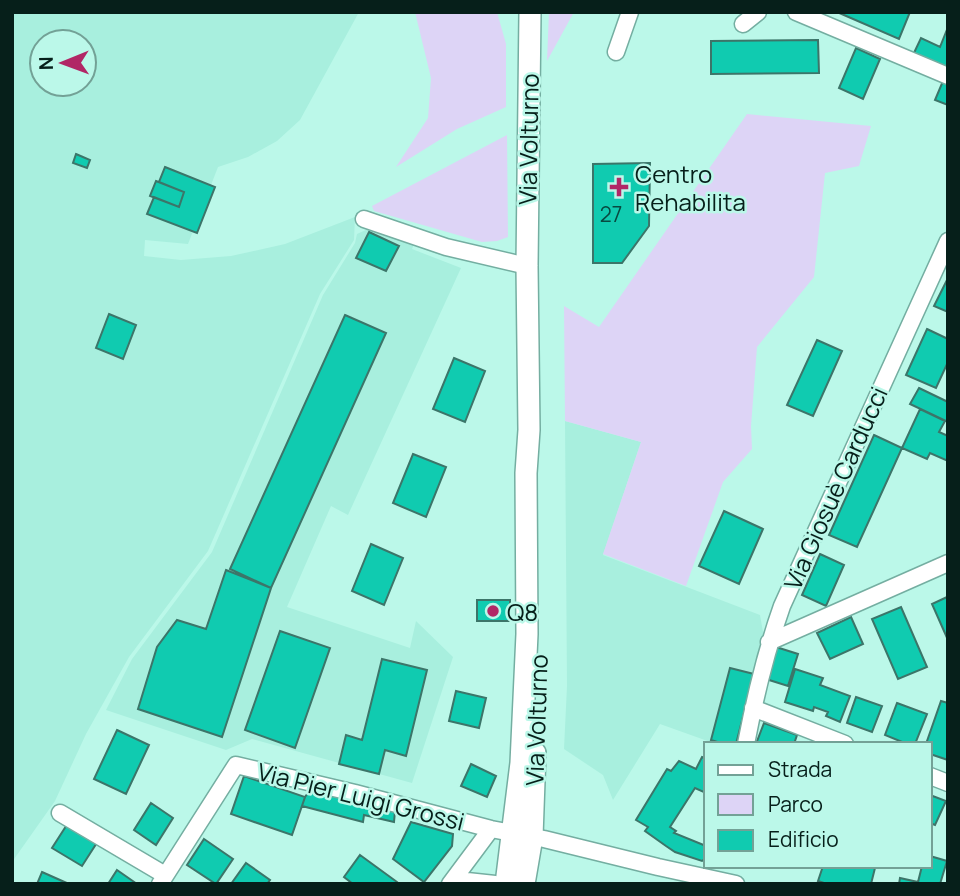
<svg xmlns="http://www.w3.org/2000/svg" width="960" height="896" font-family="Manrope,sans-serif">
	<rect width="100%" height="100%" fill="#bbf8e9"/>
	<!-- built -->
	<path fill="#a8efde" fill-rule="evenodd" d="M12,12H359L300,120L277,141L248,157L218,167L188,244L145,240L144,256L181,260L231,256L285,244L355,217L354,240L320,294L208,551L129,657L86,734L55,801L12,862ZM42,42H84V84H42Z
		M368,229L414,244L412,249L461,268L348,515L331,506L287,607L410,648L416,621L453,657L412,783L252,739L226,750L106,710L132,659L212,552L323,295L355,243L357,234Z
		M565,421L641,442L603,555L760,615L763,632V650L741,744H716L660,724L613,800L603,775L564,749L567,686Z"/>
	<!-- green -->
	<path fill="#ddd4f6" d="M415,12H497L506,44V107L457,129L396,167L428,118L431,78Z
		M549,12H574L547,61Z
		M747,114L871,126L859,166L825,173L814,277L757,347L751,426L752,449L723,482L686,586L603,554L641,442L565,421L564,306L599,327Z
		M507,135L508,237L497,241L482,242L374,211L372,206Z"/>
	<!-- building -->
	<path fill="#10cbb0" stroke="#3c7569" stroke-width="2" d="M837,12H910L899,39Z
		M948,27V69L913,55L921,38L940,47Z
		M818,40L819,73L711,74V41Z
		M856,48L880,59L863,99L839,88Z
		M943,81L948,83V105L935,100Z
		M76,154L90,160L87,168L73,163Z
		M650,163L649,226L622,263H593V164Z
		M165,167L215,187L197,233L147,214L154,197L179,207L184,192L159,182Z
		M156,181L184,192L179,207L150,196Z
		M369,232L399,246L386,271L356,258Z
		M948,278V312L934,306Z
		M109,314L136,325L123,359L96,348Z
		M345,315L386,333L271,588L230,569Z
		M927,329L948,339V362L936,388L906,375Z
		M817,340L842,351L813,416L787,405Z
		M454,358L485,371L465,422L433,409Z
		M919,388L948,402V422L910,404Z
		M920,409L945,421L939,432L948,436V461L930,453L927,459L902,448Z
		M874,435L902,448L857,547L829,535Z
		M413,454L446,467L426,517L393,503Z
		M724,511L763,529L739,584L699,566Z
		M371,544L403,558L384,605L352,591Z
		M820,554L844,565L826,606L802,595Z
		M226,570L271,588L222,737L138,709L157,647L177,620L206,629Z
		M947,597L948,598V640L932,604Z
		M477,600H510V621H477Z
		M901,607L927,667L898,679L872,619Z
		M851,617L863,644L830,659L817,633Z
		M280,631L330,648L295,748L245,730Z
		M776,647L798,654L788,686L766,679Z
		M382,659L427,670L406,756L385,750L379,774L339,764L346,735L362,740Z
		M730,668L754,674L736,744H724L711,740Z
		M795,669L823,678L820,685L850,696L840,722L826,716L828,712L814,707L813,711L785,702Z
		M456,691L486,698L479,728L449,721Z
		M856,697L882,706L872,732L847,723Z
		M941,701L948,703V760L930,754V744H926Z
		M897,703L927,714L915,744H907L885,735Z
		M764,723L797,735L794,744H756Z
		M117,730L149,745L126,794L94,779Z
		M702,757L706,759V793L695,788L670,827L676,831L674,833L706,846V858L702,861L675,852L666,846L645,831L648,827L636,820L667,769L671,771L679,761L696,769Z
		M471,764L496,776L487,797L461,786Z
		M244,776L305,797L292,835L231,814Z
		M311,789L395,811L394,822L364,815L363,822L302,806L305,797Z
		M930,795L946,801L935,825L930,823Z
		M151,803L173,818L156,845L134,830Z
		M411,822L453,834L452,846L424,882L393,859Z
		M68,823L98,841L82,866L52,848Z
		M204,839L233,859L216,884L187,865Z
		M360,855L397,882L396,884H353L344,877Z
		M930,856L947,861L940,884H899L900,878L918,882L922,866H930Z
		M246,863L270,880L267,884H231Z
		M823,866H868L875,868L871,884H827L818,881Z
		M117,870L137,884H108Z
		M42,872L69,884H37Z"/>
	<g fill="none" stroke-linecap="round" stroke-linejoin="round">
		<!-- minor casing -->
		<g stroke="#74aea1" stroke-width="19">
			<path id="minor" d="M796,12L948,76
				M743,24L758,12
				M616,52L630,12
				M364,219L446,247L527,266
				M769,642L948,563
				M753,708L845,744
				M746,744C755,697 766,651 782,606L948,241
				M930,776L948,783
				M60,813L165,875
				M160,884L236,765L355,793L491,829L544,839L658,867L736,884
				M450,884L491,829
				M450,884L467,881L495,884"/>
		</g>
		<!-- tertiary casing -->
		<g stroke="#74aea1" stroke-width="24">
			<path id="tertiary" d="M506,884L521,763L527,634L526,473L529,430L527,266L530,12
				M524,884L532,837L535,753"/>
		</g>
		<!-- minor -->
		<use href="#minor" stroke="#fff" stroke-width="16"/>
		<!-- tertiary -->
		<use href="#tertiary" stroke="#fff" stroke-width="21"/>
	</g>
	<!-- markers -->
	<g fill="#b12766" stroke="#bbf8e9" stroke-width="2.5">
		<path d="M615.5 176.5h7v7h7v7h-7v7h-7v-7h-7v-7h7z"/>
		<circle cx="493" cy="611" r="7"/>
	</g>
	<g text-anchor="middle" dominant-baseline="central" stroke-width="5" stroke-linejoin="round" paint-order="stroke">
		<!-- number labels -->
		<g font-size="21" fill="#084a40">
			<text x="611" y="214">27</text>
		</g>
		<!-- street labels -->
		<g font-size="24" fill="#061f1a" stroke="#bbf8e9">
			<text transform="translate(528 139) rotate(-89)">Via Volturno</text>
			<text transform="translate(835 488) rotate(-66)">Via Giosuè Carducci</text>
			<text transform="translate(536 720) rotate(-88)">Via Volturno</text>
			<text transform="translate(361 796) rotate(14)">Via Pier Luigi Grossi</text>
		</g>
		<!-- poi labels -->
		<g font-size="24" fill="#061f1a" stroke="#bbf8e9" text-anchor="start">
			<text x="635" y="173">Centro<tspan x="635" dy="28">Rehabilita</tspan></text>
			<text x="507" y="611">Q8</text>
		</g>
	</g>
	<!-- border -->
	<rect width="960" height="896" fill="none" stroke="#061f1a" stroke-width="28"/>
	<!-- legend -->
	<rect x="704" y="742" width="228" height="126" fill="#bbf8e9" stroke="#73a196" stroke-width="2"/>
	<rect x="718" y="765" width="35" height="10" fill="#ffffff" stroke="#73a196" stroke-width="2"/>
	<text x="768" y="777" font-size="21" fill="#061f1a">Strada</text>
	<rect x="718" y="794" width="35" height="21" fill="#ddd4f6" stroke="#73a196" stroke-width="2"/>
	<text x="768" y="812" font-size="21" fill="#061f1a">Parco</text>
	<rect x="718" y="830" width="35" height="21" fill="#10cbb0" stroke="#73a196" stroke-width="2"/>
	<text x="768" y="847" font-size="21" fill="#061f1a">Edificio</text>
	<!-- north arrow -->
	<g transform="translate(63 63) rotate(269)"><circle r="33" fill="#bbf8e9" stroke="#73a196" stroke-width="2"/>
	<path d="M0-5L12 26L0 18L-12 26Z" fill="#b12766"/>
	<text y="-10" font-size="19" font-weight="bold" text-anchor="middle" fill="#061f1a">N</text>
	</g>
</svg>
